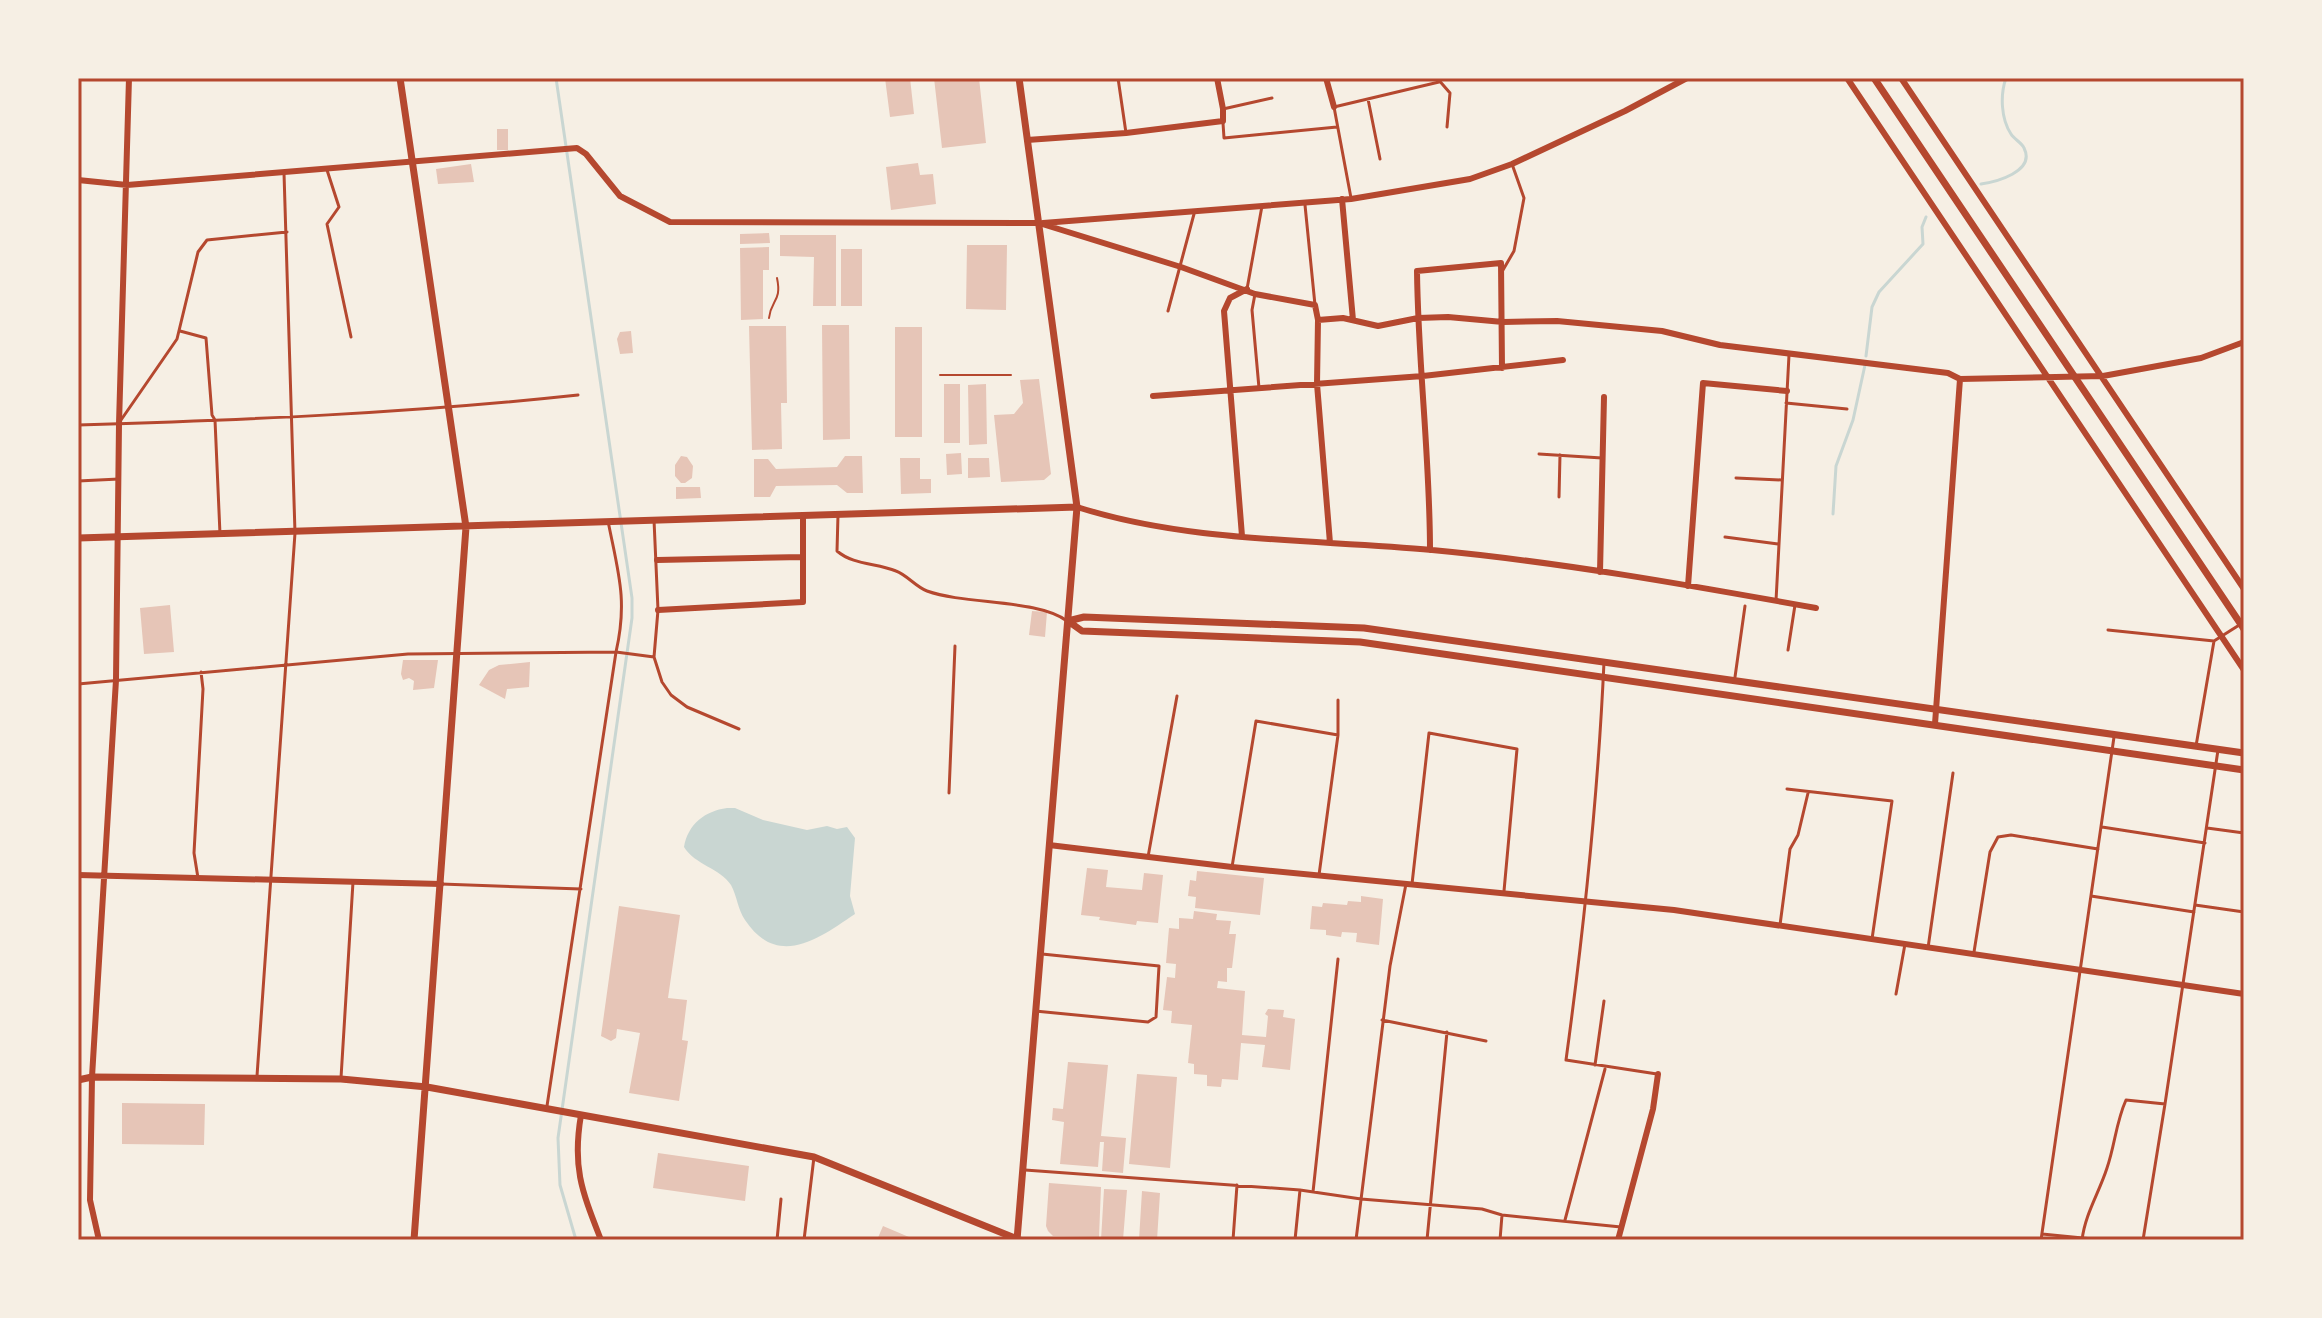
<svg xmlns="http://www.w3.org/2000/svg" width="2322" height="1318" font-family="'Noto Serif',serif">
	<rect width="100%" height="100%" fill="#f6efe4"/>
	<!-- water -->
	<path fill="#c9d6d2" d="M727,808H735L763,820L807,830L827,826L837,829L847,827L855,838L850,896L855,914C818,939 778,969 745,920C738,910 737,896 731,885C720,868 695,865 684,847C688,824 705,811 727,808Z"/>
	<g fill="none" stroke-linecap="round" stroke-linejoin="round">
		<!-- stream -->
		<path stroke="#c9d6d2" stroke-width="3" d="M556,78L632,598V618L558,1138L560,1185L576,1240
			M1981,184C1995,182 2036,172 2024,148C2022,143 2014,139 2011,134C2001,119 2000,95 2006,78
			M1866,356L1872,307L1879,292L1923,244L1922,227L1926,217
			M1833,514L1836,466L1853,420L1865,365"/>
	</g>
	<!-- building -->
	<path fill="#e6c5b7" d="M885,78H910L914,114L890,117Z
		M934,78H979L986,143L942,148Z
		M497,129H508V150H497Z
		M918,163L920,175L933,174L936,204L891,210L886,167Z
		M471,164L474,182L438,184L436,169Z
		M769,233L770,243L740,244V234Z
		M780,235H836V306H813L814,257L780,256Z
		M967,245H1007L1006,310L966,309Z
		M769,247V270H763V319L741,320L740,248Z
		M841,249H862V306H841Z
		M822,325H849L850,439L823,440Z
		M749,326H786L787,403H781L782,449L752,450Z
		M895,327H922V437H895Z
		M631,331L633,353L620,354L617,339L620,332Z
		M1039,379L1051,474L1044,480L1001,482L994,415L1014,414L1023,403L1020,380Z
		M944,384H960V443H944Z
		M986,384L987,444L969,445L968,385Z
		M961,453L962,474L947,475L946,454Z
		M681,456L687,457L693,466L692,478L685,483H681L675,476V465Z
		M845,456H862L863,493H847L837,485L776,486L770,497H754V459H768L776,469L837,467Z
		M900,458H920V479H931V493L901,494Z
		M968,458H989L990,477L968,478Z
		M676,487H700L701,498L676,499Z
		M170,605L174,652L144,654L140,608Z
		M1032,611L1047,612L1045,637L1029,635Z
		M403,660H438L434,688L413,690L414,681L409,678L403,680L401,674Z
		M530,662L529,687L507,689L505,699L479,685L489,670L499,665Z
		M1087,868L1108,870L1106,887L1142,890L1144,873L1163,875L1158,923L1137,921L1136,925L1099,920L1100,917L1081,915Z
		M1197,871L1264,878L1260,915L1195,908L1196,897L1188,896L1190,880L1196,881Z
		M1361,896L1383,899L1379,945L1356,942L1357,933L1342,932L1341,937L1326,935V930L1310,929L1312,906L1322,907L1323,903L1347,905L1348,901L1361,902Z
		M619,906L680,915L668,998L687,1000L682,1040L688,1041L679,1101L629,1093L640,1033L617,1029L616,1038L611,1041L601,1036Z
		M1194,911L1217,914L1216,920L1231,921L1229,934H1236L1232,968H1227V982L1218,981L1217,988L1245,991L1242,1035L1266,1037L1268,1016L1265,1014L1268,1009L1284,1010L1283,1017L1295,1019L1290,1070L1262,1067L1265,1045L1241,1043L1238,1080L1222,1079L1221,1087L1207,1086V1075L1194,1074V1064L1188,1063L1192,1025L1171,1023L1172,1011L1163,1010L1167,977L1175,978L1176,964L1166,963L1169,928L1179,929V918L1193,919Z
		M1068,1062L1108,1065L1101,1136L1126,1138L1123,1173L1102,1171L1104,1142H1100L1098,1167L1060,1164L1064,1122L1052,1120L1053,1108L1063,1109Z
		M1137,1074L1177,1077L1170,1168L1129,1164Z
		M122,1103L205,1104L204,1145L122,1144Z
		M658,1153L749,1166L745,1201L653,1188Z
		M1049,1183L1101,1187L1099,1237L1053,1236L1048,1231L1046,1226Z
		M1104,1189L1127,1190L1123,1240H1101Z
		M1142,1191L1160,1193L1157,1240H1139Z
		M883,1226L916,1240H877Z"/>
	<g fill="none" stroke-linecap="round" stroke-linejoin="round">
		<!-- path -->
		<path stroke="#b5482f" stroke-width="2" d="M769,318C771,299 782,302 777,278
			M940,375H1011"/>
		<!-- service -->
		<path stroke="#b5482f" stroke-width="3" d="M277,78H284
			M1118,78L1126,133
			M1437,78L1450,93L1447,127
			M1368,99L1380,159
			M1223,109L1272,98
			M1223,123L1224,138L1337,127
			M327,170L339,207L327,224L351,337
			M1351,198L1334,107L1439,82
			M1305,205L1315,305
			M1503,270L1514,251L1524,198L1512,164
			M1247,289L1262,206
			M1255,294L1252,310L1259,388
			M1168,311L1194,214
			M180,331L206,338L212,415L215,420L220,534
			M1786,403L1847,409
			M121,420L177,339L198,252L207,240L287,232
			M78,425C245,420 412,413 578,395
			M1539,454L1602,458
			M1736,478L1782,480
			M78,481L119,479
			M1559,497L1560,455
			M838,515L837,551C853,565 877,563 896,571C907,575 916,587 927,591C966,605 1038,599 1067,621
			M654,520L658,610L654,657L662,682L671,695L687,707L739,729
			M1725,537L1778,544
			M1776,601L1789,355
			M2108,630L2214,641
			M1788,650L1795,605
			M1604,662C1598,795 1584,928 1566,1060L1657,1074
			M1735,677L1745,606
			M78,684L408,654L616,652L654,657
			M2196,746L2214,641L2244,622
			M1787,789L1892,801L1872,939
			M949,793L955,646
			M2102,827L2205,843
			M2207,828L2244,833
			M1148,857L1177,696
			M1232,867L1256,721L1338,735
			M1319,875L1338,735V700
			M198,878L194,853L203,689L201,672
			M441,884L581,889
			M1412,884L1429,733L1517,749L1504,891
			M2091,896L2194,912
			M2195,905L2244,912
			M1780,925L1790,849L1798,835L1808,793
			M1928,948L1953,773
			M1974,952L1990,852L1998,837L2011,835L2098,849
			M1896,994L1905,944
			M1035,1011L1148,1022L1156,1017L1159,966L1042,954
			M1382,1020L1486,1041
			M1595,1065L1604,1001
			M257,1076L295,533L284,173
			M341,1078L353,882
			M547,1106L616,652C628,600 618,572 608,521
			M1025,1170L1300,1190L1361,1199L1482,1209L1502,1215L1621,1227
			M1313,1192L1338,959
			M1565,1220L1605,1069
			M2042,1234L2103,1240
			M647,1240H656
			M777,1240L781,1199
			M804,1240L814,1157
			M1233,1240L1237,1185
			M1295,1240L1300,1190
			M1356,1240L1390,966L1406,884
			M1427,1240L1447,1032
			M1500,1240L1502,1215
			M2041,1240L2114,737
			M2082,1240C2085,1214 2099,1193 2107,1168C2115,1145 2116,1122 2126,1100L2165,1104
			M2143,1240L2165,1104L2218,750"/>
		<!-- minor -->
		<path stroke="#b5482f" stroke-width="6" d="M1326,78L1334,107
			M1847,78L2244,670
			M1901,78L2244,589
			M1027,140L1126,133L1223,121V109L1217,78
			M78,180L127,185L577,148L586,154L620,196L670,222L1039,223L1181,267L1255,294L1315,305L1318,320L1343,318L1378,326L1418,318L1448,317L1503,322L1557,321L1662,331L1720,345L1948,373L1960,379L2103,376L2201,358L2244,342
			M1342,199L1353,320
			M1043,223L1351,199L1470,179L1512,164L1625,111L1687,78
			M1318,320L1317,384L1330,543
			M1153,396L1423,376L1563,360
			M1077,507C1189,543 1315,539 1432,550C1560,562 1688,585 1816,608
			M1242,536L1224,311L1230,298L1247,289
			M1430,550C1430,457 1418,364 1417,271L1501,263L1502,368
			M657,560L803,557
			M1600,572L1604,397
			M1688,586L1703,383L1787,391
			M658,610L803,602V516
			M1935,724L1960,379
			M1049,845L1232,867L1674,910L2244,994
			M78,875L441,884
			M581,1115C572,1168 582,1191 601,1240
			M99,1240L90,1200L92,1077L116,680L119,424L129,78
			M1618,1240L1653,1109L1658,1074"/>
		<!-- tertiary -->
		<path stroke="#b5482f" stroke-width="7" d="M400,78L466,527L414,1240
			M1874,78L2244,629
			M78,538L1077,507
			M1068,621L1082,631L1360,642L2244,770
			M1068,621L1084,617L1364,628L2244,753
			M78,1080L92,1077L341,1079L427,1087L814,1157L1020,1240
			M1017,1240L1077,507L1019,78"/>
	</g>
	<!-- border -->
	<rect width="2322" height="1318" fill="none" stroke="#f6efe4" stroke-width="160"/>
	<rect x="80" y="80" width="2162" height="1158" fill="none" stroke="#b5482f" stroke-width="3"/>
</svg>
